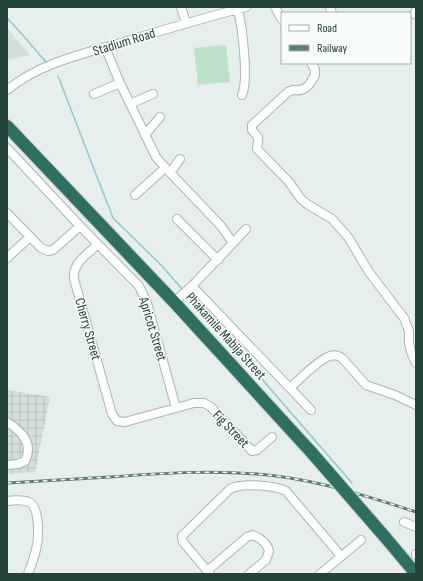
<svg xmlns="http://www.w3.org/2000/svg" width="423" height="581" font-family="'Sofia Sans Condensed',sans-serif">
	<defs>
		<pattern id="industrial-grid" width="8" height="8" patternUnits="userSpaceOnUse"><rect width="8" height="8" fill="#d4dfda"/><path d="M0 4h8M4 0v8" fill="none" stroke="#b6c1bc"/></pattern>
	</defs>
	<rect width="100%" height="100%" fill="#e6efeb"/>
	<!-- built -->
	<path fill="#d4dfda" d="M7,28L30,55L7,60Z"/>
	<!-- industrial -->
	<path fill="url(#industrial-grid)" d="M7,390L50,397L35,472L7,474Z"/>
	<!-- pitch -->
	<path fill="#bfe0c8" d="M226,45L230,82L198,85L194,48Z"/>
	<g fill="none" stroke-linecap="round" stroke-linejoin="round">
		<!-- stream -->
		<path stroke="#8ec9d4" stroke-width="1.5" d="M7,18C21,32 33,48 47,63
			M58,76L113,218L162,266L182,289
			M190,300L228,340L352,483"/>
		<!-- minor casing -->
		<g stroke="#a8b8b2" stroke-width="10">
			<path id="minor" d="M181,7L186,23
				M275,7L282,20
				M330,7L332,13
				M238,9C242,27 249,79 242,95
				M414,14L416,11
				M105,47L120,83L156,157L162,164L221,226L233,243L192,286L174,302
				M311,63L315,69V75C310,85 305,92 293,90L288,92L252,125V130C261,141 258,136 257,149L289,182L301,199L307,204L332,219L348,237L369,272L404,318L409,331V343L411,352L416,363
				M7,90C39,64 78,55 117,44C160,31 203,18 246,7
				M94,94L120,83
				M130,104L153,94
				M145,135L160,117
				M7,148L80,226L139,286L147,303L176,408
				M170,173L180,159
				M135,195L165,168
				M7,213L41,248L48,251L53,250L80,226
				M177,219L218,260
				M233,243L246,229
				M98,244C88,254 72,263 74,279L112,414L117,421L125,422L194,403H204L211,407L252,451L257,450L272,437
				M7,258L30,237
				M192,286L311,410
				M290,388C299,380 319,359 330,356C335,354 339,356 342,358L366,385L395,395L416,405
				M7,422C21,431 34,443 25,461L18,464L7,465
				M7,501C14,500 22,499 29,502C40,507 39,539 36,550C34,558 31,566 28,574
				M404,522L416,527
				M416,554V555
				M207,571L247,537L253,535C260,538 268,544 269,551L266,560L249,574
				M210,574L183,542L182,536L230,489C241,483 275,485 286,491L341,556
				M320,574L361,540"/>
		</g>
		<!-- highway casing -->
		<g stroke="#c2cac8" stroke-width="14">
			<path id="highway" d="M7,126L174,302L312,453
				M385,537L416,574"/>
		</g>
		<!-- minor -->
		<use href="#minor" stroke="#fff" stroke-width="8"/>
		<!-- highway -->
		<use href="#highway" stroke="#2f6f62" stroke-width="12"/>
		<!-- rail casing -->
		<g stroke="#5f7d75" stroke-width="3">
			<path id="rail" d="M7,483C41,481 75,479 110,477C165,473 220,469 276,476C324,482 370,497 416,512"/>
		</g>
		<!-- rail -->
		<use href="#rail" stroke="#f7fbf9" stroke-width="1.5" stroke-dasharray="4.5" stroke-linecap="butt"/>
		<!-- highway-bridge casing -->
		<g stroke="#c2cac8" stroke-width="14" stroke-linecap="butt">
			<path id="highway-bridge" d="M312,453L385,537"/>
		</g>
		<!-- highway-bridge -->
		<use href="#highway-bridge" stroke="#2f6f62" stroke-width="12"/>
	</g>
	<g text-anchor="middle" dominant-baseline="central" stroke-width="3" stroke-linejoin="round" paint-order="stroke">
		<!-- street labels -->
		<g font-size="14" fill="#24423a" stroke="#f7fbf9">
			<text transform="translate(124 42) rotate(-17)">Stadium Road</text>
			<text transform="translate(88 329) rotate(74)">Cherry Street</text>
			<text transform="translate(153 329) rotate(73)">Apricot Street</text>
			<text transform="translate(226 336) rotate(48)">Phakamile Mabija Street</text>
			<text transform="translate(231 429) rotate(46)">Fig Street</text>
		</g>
	</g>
	<!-- border -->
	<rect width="423" height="581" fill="none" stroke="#24423a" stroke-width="16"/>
	<!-- legend -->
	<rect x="281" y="12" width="130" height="52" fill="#f7fbf9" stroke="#a3b1ad"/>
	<rect x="289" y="25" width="20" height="6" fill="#ffffff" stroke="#a3b1ad"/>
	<text x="317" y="32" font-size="12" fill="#24423a">Road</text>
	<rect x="289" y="45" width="20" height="6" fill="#5f7d75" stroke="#a3b1ad"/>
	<text x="317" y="52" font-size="12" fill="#24423a">Railway</text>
</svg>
